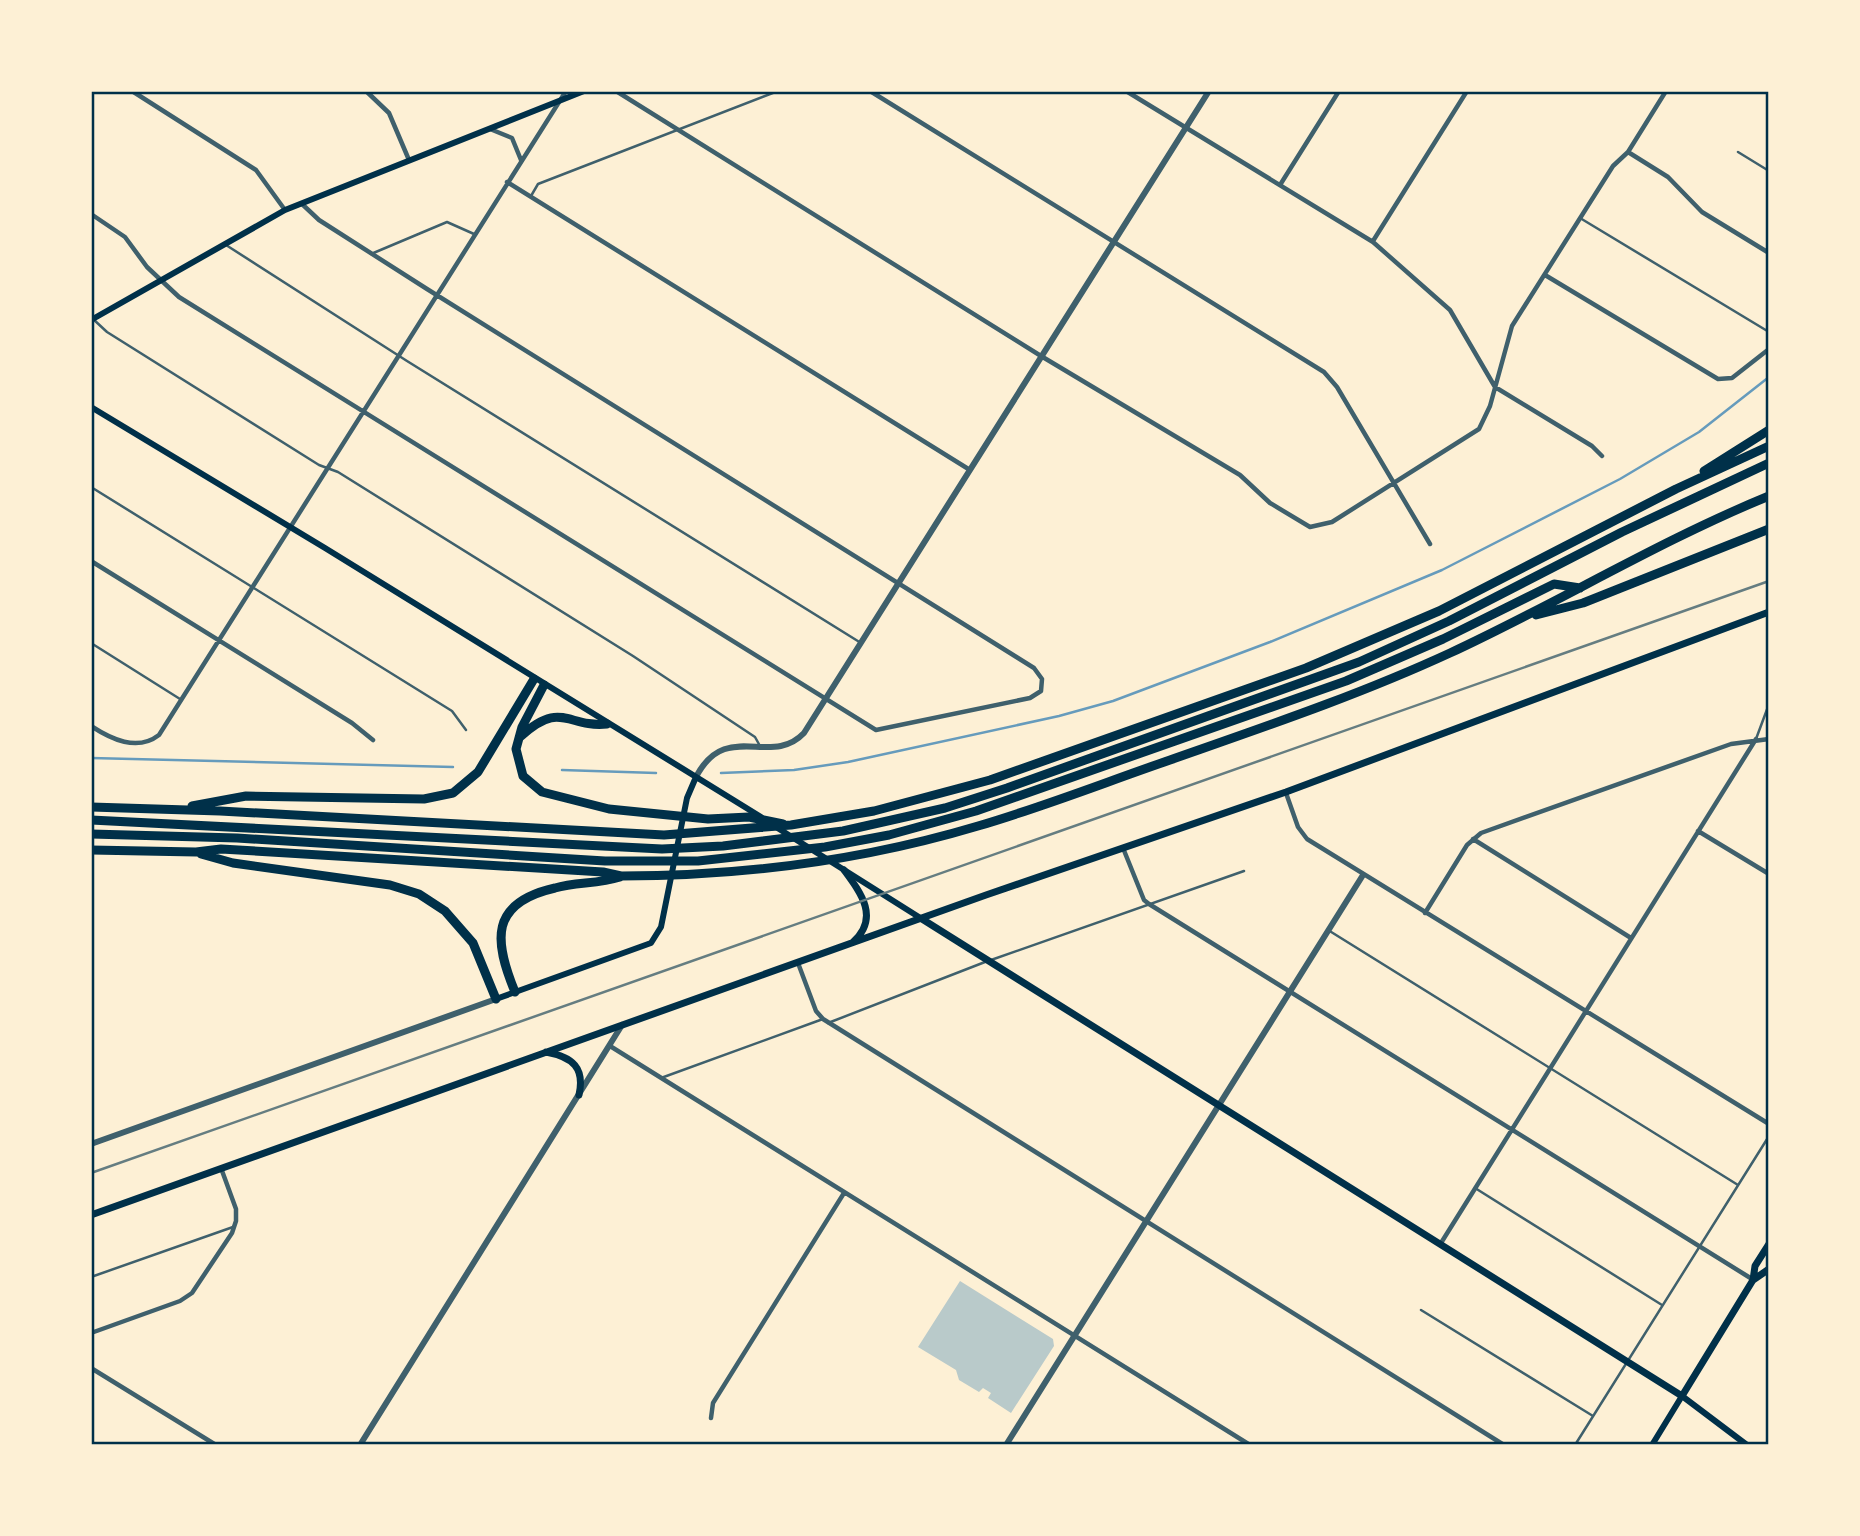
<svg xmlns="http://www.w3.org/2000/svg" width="1860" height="1536" font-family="Raleway,sans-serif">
	<rect width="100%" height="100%" fill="#fdf0d5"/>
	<!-- green -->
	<path fill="#b9caca" d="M960,1281L1053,1339L1054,1346L1011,1413L988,1398L991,1393L983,1388L979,1392L959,1380L956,1370L918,1347Z"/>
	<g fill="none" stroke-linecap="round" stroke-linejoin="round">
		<!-- stream -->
		<path stroke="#669bbc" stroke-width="2.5" d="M91,758L453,767
			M562,770L656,773
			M721,773L794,770L848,762L1059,716L1113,701L1270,642L1442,570L1620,479L1699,432L1769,377"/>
		<!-- service -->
		<path stroke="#3f606c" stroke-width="2.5" d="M1738,152L1769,171
			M531,196L538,184L778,91
			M1580,218L1769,332
			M226,245L407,361L861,643
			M371,254L447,222L474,234
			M93,319L107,332L319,465L338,472L633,656L755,737L760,746
			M91,487L452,711L466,730
			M91,643L180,699
			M1756,739L1769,704
			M1328,930L1738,1185
			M991,960L1244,871
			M828,1023L985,962
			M661,1078L823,1019
			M1475,1188L1662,1305
			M91,1277L233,1227
			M1421,1310L1593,1416
			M1575,1445L1769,1136"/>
		<!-- minor -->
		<path stroke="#3f606c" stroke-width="4.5" d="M132,91L256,170L285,210
			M366,91L389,113L409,160
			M616,91L1041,356L1240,475L1270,503L1310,527L1332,522L1479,429L1490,406L1512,326L1613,166L1628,152L1666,91
			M870,91L1324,372L1337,387L1430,544
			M1126,91L1373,242L1450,310L1495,387L1592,446L1602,456
			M490,129L512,138L521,160
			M1628,152L1668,177L1702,212L1769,253
			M507,182L970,470
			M1280,185L1339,91
			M91,214L125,237L147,267L179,297L876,730L1030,698L1041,691L1042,679L1034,668L427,289L319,220L302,204
			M1373,241L1467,91
			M1545,275L1718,379L1732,378L1769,349
			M91,561L352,723L373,740
			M91,726C111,739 137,752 159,735L566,91
			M1286,793L1298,827L1307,839L1769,1124
			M1698,831L1769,874
			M1473,839L1631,938
			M1123,848L1144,900L1149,904L1752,1279
			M1425,913L1467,845L1481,833L1731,744L1769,739
			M798,963L816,1011L823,1019L1504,1445
			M610,1046L1250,1445
			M1441,1243L1756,739
			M91,1333L180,1301L192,1293L232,1233L236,1221V1209L221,1168
			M91,1368L216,1445
			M711,1418L713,1403L844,1193"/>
		<!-- tertiary -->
		<path stroke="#3f606c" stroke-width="6" d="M696,777C726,719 771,768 804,733L1209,91
			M91,1144L496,999
			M360,1445L622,1025
			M1006,1445L1363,875"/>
		<!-- secondary -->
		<path stroke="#003049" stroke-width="6" d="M91,320L285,210L584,91
			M91,407L325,548L761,817
			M776,827L922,919
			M496,999L651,943L661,927L687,798L696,777
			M1652,1445L1682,1396L1747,1445"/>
		<!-- primary -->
		<path stroke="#003049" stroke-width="7" d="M844,870C861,893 880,918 853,942
			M922,919L1682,1396L1753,1280L1755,1266L1769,1244
			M546,1052C573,1057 585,1068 579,1095
			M91,1215L986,895L1286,792L1769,612
			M1753,1280L1769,1269"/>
		<!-- motorway -->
		<path stroke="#003049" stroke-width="9" d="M1704,471L1769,430
			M1536,615L1583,603L1769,529
			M544,685L522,727L516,749L523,776L542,792L609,809L708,819L749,817L783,824
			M520,737C561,699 567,728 607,724
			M192,806L246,796L424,799L453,793L478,772L534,679
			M91,807L220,811L664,835L791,825L874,811L990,780L1306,668L1439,611L1676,489L1769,446
			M91,820L662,849L723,846L843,831L945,808L1007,788L1359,662L1449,621L1622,532L1769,463
			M91,834L237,838L605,861H698L825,847L889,835L976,811L1346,681L1443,639L1554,584L1580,588
			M91,850L196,852L221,849L603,872L621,876C743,876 861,861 978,826C1043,807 1106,782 1170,760C1264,727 1359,695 1450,653C1558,603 1659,541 1769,496
			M201,854L233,863L390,885L419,894L445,911L473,943L496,999
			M515,992C494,941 489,903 555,888C576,882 598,884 620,877"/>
		<!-- rail -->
		<path stroke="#657d81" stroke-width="2.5" d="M91,1173L1769,581"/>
	</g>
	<!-- border -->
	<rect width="1860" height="1536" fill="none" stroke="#fdf0d5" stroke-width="186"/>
	<rect x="93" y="93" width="1674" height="1350" fill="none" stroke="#003049" stroke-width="2.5"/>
</svg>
